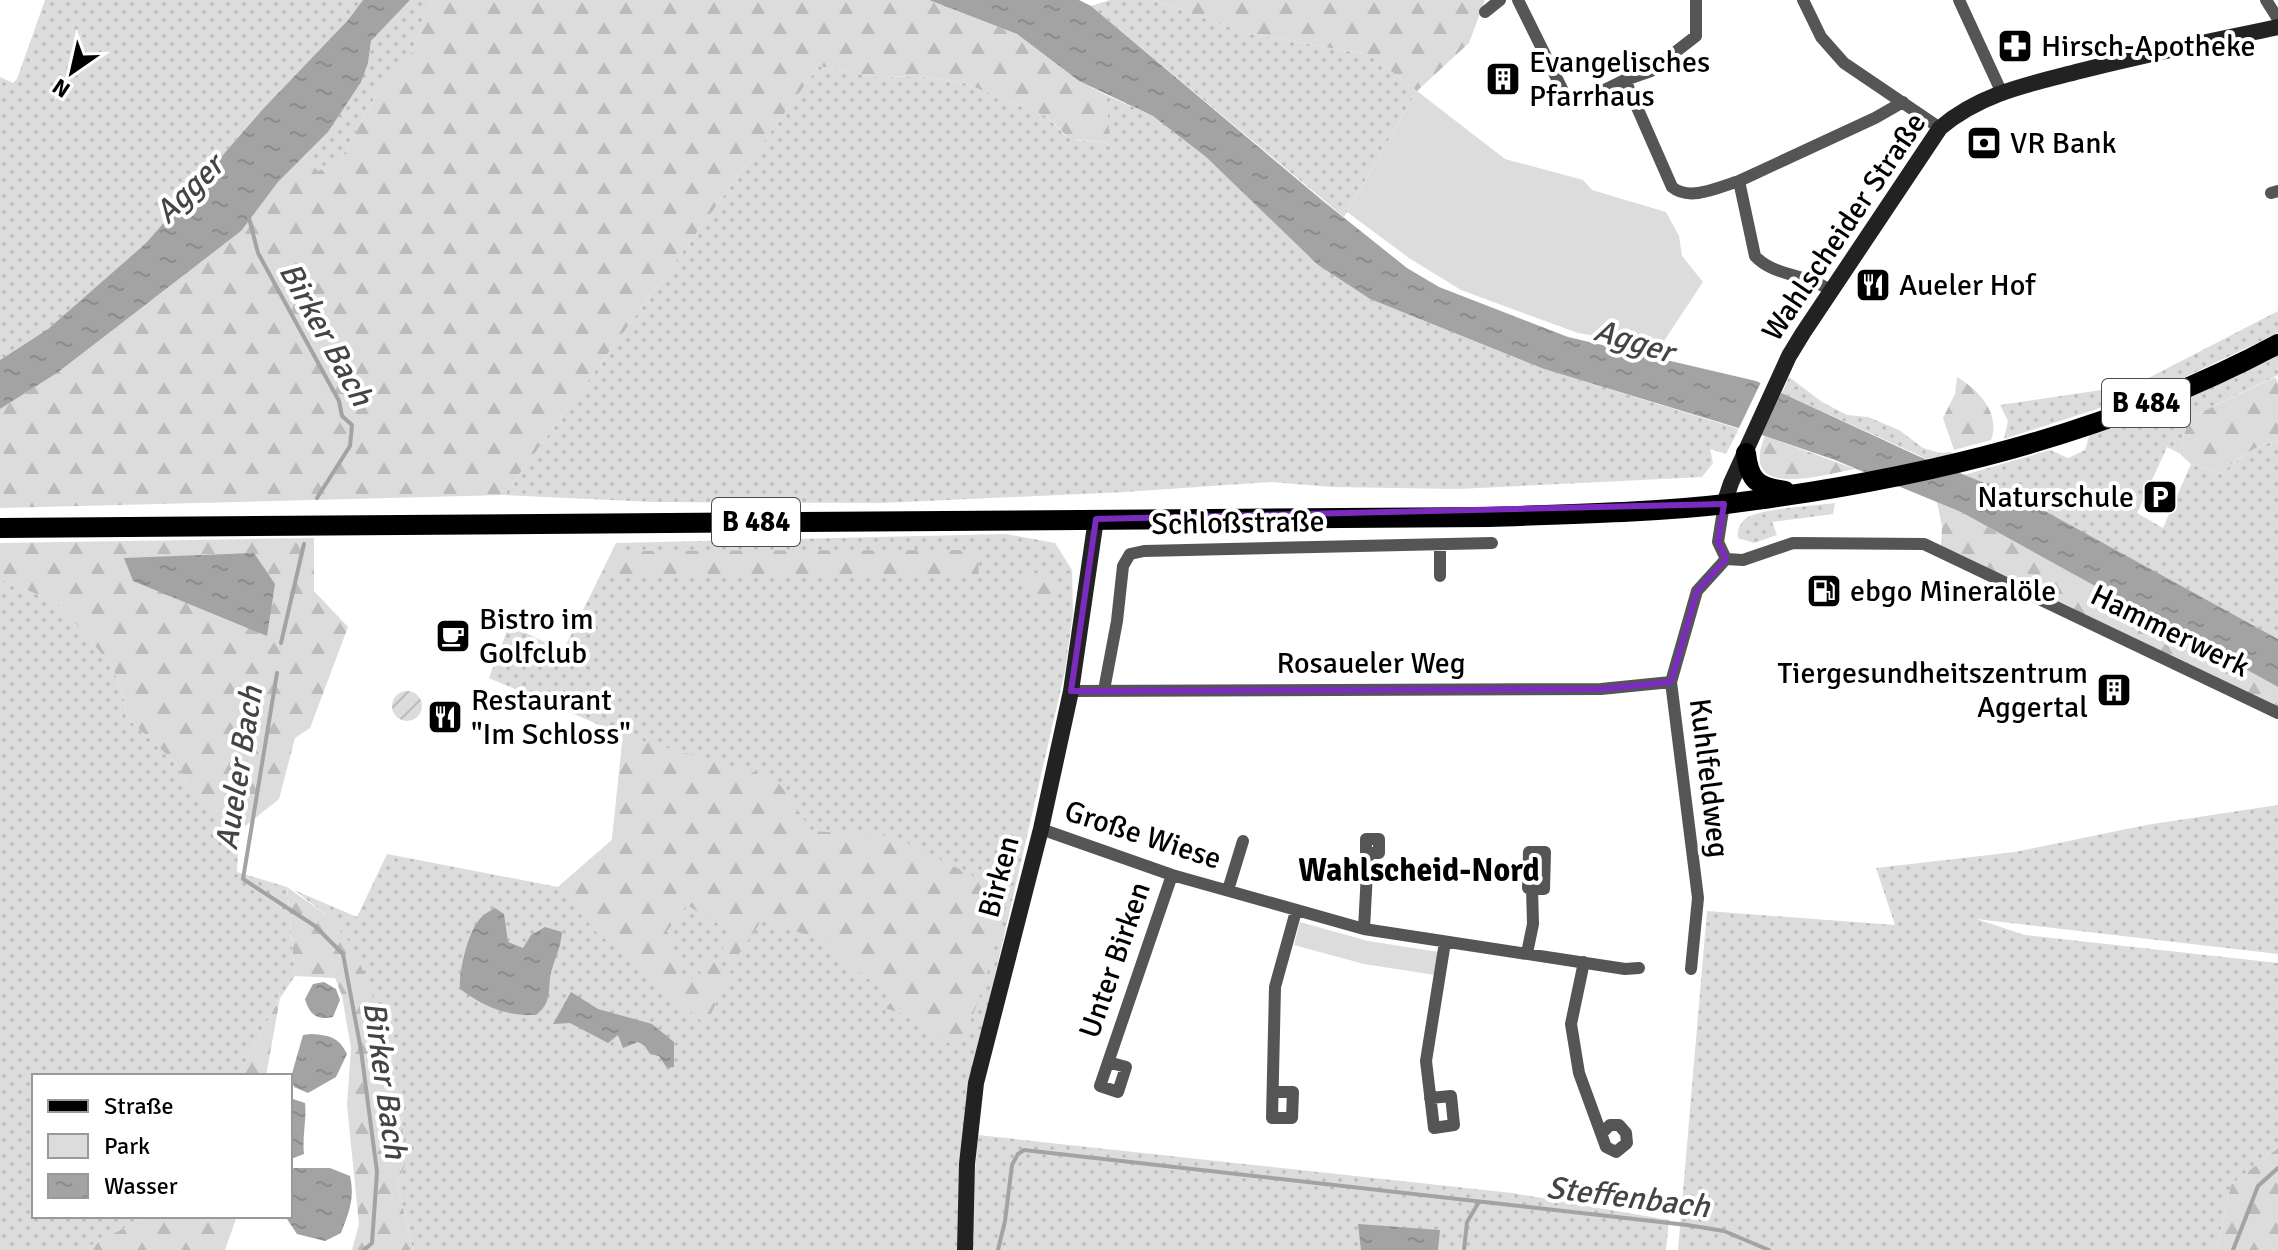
<svg xmlns="http://www.w3.org/2000/svg" width="2278" height="1250" font-family="Signika,sans-serif">
	<defs>
		<pattern id="grass-dots" width="8" height="8" patternUnits="userSpaceOnUse" patternTransform="scale(2)"><rect width="8" height="8" fill="#dcdcdc"/><path d="M2 2h.1M6 6h.1" fill="none" stroke="#bbb" stroke-width="1.8" stroke-linecap="round"/></pattern>
		<pattern id="forest-firs" width="22" height="20" patternUnits="userSpaceOnUse" patternTransform="scale(2)"><rect width="22" height="20" fill="#dcdcdc"/><path d="M5 1l3.5 6h-7zM16 11l3.5 6h-7z" fill="#bbb"/></pattern>
		<pattern id="garden-furrows" width="10" height="10" patternUnits="userSpaceOnUse" patternTransform="scale(2)"><rect width="10" height="10" fill="#dcdcdc"/><path d="M-1 1l2-2M0 10L10 0M9 11l2-2" fill="none" stroke="#bbb"/></pattern>
		<pattern id="water-ripples" width="26" height="14" patternUnits="userSpaceOnUse" patternTransform="scale(2)"><rect width="26" height="14" fill="#a3a3a3"/><path d="M2 4q2-2 4 0t4 0M15 11q2-2 4 0t4 0" fill="none" stroke="#8b8b8b"/></pattern>
	</defs>
	<rect width="100%" height="100%" fill="#fff"/>
	<!-- grass -->
	<path fill="url(#grass-dots)" d="M45,0H363L348,20L262,110L146,243L48,329L0,360V77L13,83L17,79Z
		M410,0H431L412,52L376,95L340,161L318,171L304,156L328,132L368,63L371,41Z
		M1110,0H1154L1246,33L1370,55L1417,91L1344,217L1091,6Z
		M819,66L879,77L919,76L964,83L1046,116L1066,136L1076,140L1102,142L1109,145L1106,95L1153,116L1206,157L1318,265L1370,299L1544,369L1739,429L1726,454L1710,449L1713,463L1702,477L1458,489L1332,487L1271,482L1124,492L882,503L654,502L504,495Z
		M2278,311V333L2162,388L2004,439L2008,421L2000,405L2135,385Z
		M2278,352V375L2189,418L2179,453L2167,447L2137,513L2163,528L2191,464L2222,473C2238,459 2256,444 2278,441V639L2085,534L1964,475L2050,450L2068,458L2085,450L2090,433Z
		M1789,377L1822,402L1847,415L1868,417L1899,430L1923,448L1940,453L1951,452L1953,454L1927,459L1782,393Z
		M1835,503L1833,514L1772,522L1777,535L1754,543L1738,538C1737,531 1739,525 1744,520C1756,508 1816,506 1835,503Z
		M1006,534L1055,543L1072,570L1073,613L1065,671L966,1101L961,1165L959,1250H413L397,1183L406,1163L401,1114L393,1058L384,1026L329,917L294,890L357,917L387,854L558,887L612,840L623,735L489,678L507,631L516,628L563,651L616,543Z
		M0,579L58,603L112,666L123,694L127,718L176,763L189,786L239,831L237,872L287,887L295,976L280,998L238,1076H34V1216H147L82,1250H0Z
		M2278,805V954L1976,919L2025,935L2278,963V1148L2231,1185L2216,1250H1678L1707,911L1895,925L1876,868L2015,852L2146,825Z
		M978,1135L1512,1193L1669,1220L1666,1250H972V1206Z"/>
	<!-- forest -->
	<path fill="url(#forest-firs)" d="M431,0H929L1017,34L1079,81L1106,95L1110,145L1102,142L1070,139L1046,116L964,83L919,76L879,77L819,66L504,495L0,508V409L57,373L240,231L278,182L304,156L318,171L340,161L376,95L412,52Z
		M1154,0H1485L1469,43L1417,91L1370,55L1246,33Z
		M1957,377C1979,390 2001,414 1991,440L1954,450L1943,418L1955,394Z
		M2275,377L2278,382V441C2256,444 2237,459 2222,473L2191,464L2179,453L2189,418Z
		M1765,436L1855,469C1821,475 1738,501 1765,436Z
		M1937,502L1961,512L2278,687V708L1941,548L1942,526Z
		M314,538V591L348,627L310,728L295,738L279,799L239,831L189,786L176,763L127,718L123,694L112,666L58,603L0,579V543Z
		M977,550L979,576H603L616,551Z
		M1049,570L1058,594L1045,609L1022,577Z
		M623,735L776,779L812,831L893,836L1007,893C996,947 982,1000 958,1049L900,1013L885,1008L896,998L862,975L821,940L762,920L732,964L720,959L728,930L687,905L667,931L675,951L684,958L681,973L704,985L706,977L698,970L702,961L718,963L731,970L706,1025L595,931L558,887L612,840Z
		M287,887L329,917L354,948L384,1026L393,1058L401,1114L406,1163L397,1183L413,1250H352L359,1224L347,1105L351,1048L342,996L335,978L295,976Z
		M280,998L266,1076H238Z
		M2278,1148V1250H2216L2231,1185Z
		M147,1216H237L225,1250H82Z"/>
	<!-- park -->
	<path fill="#dcdcdc" d="M1417,91L1505,159L1583,180L1592,190L1666,212L1679,236L1682,256L1703,282L1660,347L1578,333L1461,290L1409,258L1347,212Z
		M1300,922L1368,941L1439,952L1435,975L1364,964L1294,945Z"/>
	<!-- garden -->
	<path fill="url(#garden-furrows)" d="M392 706a15 15 0 1 1 30 0a15 15 0 1 1-30 0Z"/>
	<!-- water -->
	<path fill="url(#water-ripples)" d="M363,0H410L371,41L368,63L361,82L328,132L278,182L241,231L57,373L0,409V360L48,329L146,243L262,110L348,20Z
		M929,0H1079L1091,6L1323,201L1407,268L1439,287L1568,337L1756,381L1918,456L2021,498L2278,639V687L1961,512L1835,460L1765,436L1544,369L1370,299L1318,265L1206,157L1153,116L1079,81L1017,34Z
		M254,553L275,584L267,636L133,581L124,558Z
		M495,908L504,914L508,942L523,948L531,935L545,927L562,932C561,946 556,956 552,969C546,987 555,1000 536,1015C505,1016 485,1007 460,989C459,971 467,935 479,920C482,915 490,911 495,908Z
		M324,982L336,989L340,1000L333,1017C317,1021 309,1014 305,999L313,984Z
		M571,992L598,1009L652,1024L674,1042V1067L667,1068L659,1056L650,1054L644,1045L638,1042L623,1048L618,1035L608,1043L570,1023L553,1024Z
		M311,1034C329,1035 339,1037 347,1054L336,1077L308,1093L294,1087L291,1077L303,1035Z
		M290,1098L305,1103C307,1118 302,1136 304,1154L291,1159Z
		M294,1168H330L350,1176C355,1198 349,1212 341,1233L325,1241L297,1234L285,1216H290V1172Z
		M1358,1224L1440,1230L1438,1250H1361Z"/>
	<!-- pier -->
	<path fill="#fff" d="M1762,380L1783,389L1760,438L1737,432Z"/>
	<g fill="none" stroke-linecap="round" stroke-linejoin="round">
		<!-- stream -->
		<path stroke="#a3a3a3" stroke-width="4" d="M249,218L258,253L339,401L342,416L352,425L350,446L317,498
			M281,643L304,544
			M277,673L243,879L315,926L343,954L361,1050L377,1172L372,1243L364,1250
			M998,1250L1005,1221L1012,1165L1018,1154L1024,1150L1687,1225L1724,1231L1769,1250
			M1464,1250L1467,1222L1479,1202
			M2233,1250L2258,1186L2278,1168"/>
		<!-- street -->
		<path stroke="#555" stroke-width="12" d="M1518,0L1565,95L1572,101H1582L1625,80L1672,187C1690,202 1719,187 1739,181L1755,256C1774,277 1809,274 1831,291
			M1803,0L1821,37L1844,63L1940,128
			M1959,0L2001,91
			M2266,0L2278,19
			M1485,12L1500,0
			M1625,80L1651,71L1696,36V0
			M1739,181L1875,118L1903,102
			M2271,193L2278,191
			M1724,504L1718,542L1726,559
			M1440,545V576
			M1726,559L1743,560L1793,543L1924,544L2278,713
			M1104,690L1117,621L1123,566L1130,554L1144,551L1492,543
			M1071,691L1601,689L1671,682
			M1041,829L1172,875L1364,929L1625,969L1639,968
			M1228,890L1243,841
			M1364,929L1368,853H1366V839H1379V853H1368
			M1527,953L1533,924L1532,888H1528L1529,852H1545L1544,889L1532,888
			M1584,962L1571,1024L1579,1073L1606,1147L1616,1152L1627,1143L1626,1133L1619,1125H1610L1602,1133
			M1691,969L1698,898L1671,682L1697,591L1726,559
			M1108,1062L1126,1067L1118,1092L1100,1086L1172,875
			M1273,1092H1293L1292,1118H1272L1275,987L1296,911
			M1430,1098L1451,1096L1454,1125L1434,1128L1426,1061L1445,942"/>
		<!-- secondary -->
		<path stroke="#222" stroke-width="16" d="M1724,504L1731,483L1789,356L1803,333L1940,128C1981,93 2030,84 2080,71C2146,54 2212,41 2278,27
			M965,1250L967,1164L976,1083L1041,829L1071,691L1096,519"/>
		<!-- primary -->
		<path stroke="#000" stroke-width="20" d="M1746,453C1749,480 1757,487 1785,491
			M0,528L1489,517C1568,514 1648,513 1726,504C1918,480 2106,436 2278,344"/>
	</g>
	<!-- marked area -->
	<path fill="none" stroke="#7b2cbf" stroke-width="6" stroke-linejoin="round" d="M1724,504L1718,542L1726,559L1697,591L1671,682L1601,689L1071,691L1096,519Z"/>
	<!-- icons -->
	<defs>
		<g id="pharmacy-square" transform="scale(1.8)"><rect x="-9" y="-9" width="18" height="18" rx="4" fill="#000" stroke="#fff"/><path d="M-2-6h4v4h4v4h-4v4h-4v-4h-4v-4h4Z" fill="#fff"/></g>
		<g id="building-square" transform="scale(1.8)"><rect x="-9" y="-9" width="18" height="18" rx="4" fill="#000" stroke="#fff"/><path d="M-4-6H4V6H1V3H-1V6H-4ZM-2.5-4.3h1.7v1.8h-1.7ZM.8-4.3h1.7v1.8H.8ZM-2.5-1h1.7V.8h-1.7ZM.8-1h1.7V.8H.8Z" fill="#fff"/></g>
		<g id="bank-square" transform="scale(1.8)"><rect x="-9" y="-9" width="18" height="18" rx="4" fill="#000" stroke="#fff"/><path d="M-6-4H6V4H-6ZM0-2.3a2.3 2.3 0 1 0 0 4.6a2.3 2.3 0 1 0 0-4.6Z" fill="#fff"/></g>
		<g id="restaurant-square" transform="scale(1.8)"><rect x="-9" y="-9" width="18" height="18" rx="4" fill="#000" stroke="#fff"/><path d="M-5-6h1v4h1v-4h1v4h1v-4h1v5L-1.5 .5V6h-2V.5L-5-1ZM5-6V6H3V1.5H1.5Q1.5-4 5-6Z" fill="#fff"/></g>
		<g id="parking-square" transform="scale(1.8)"><rect x="-9" y="-9" width="18" height="18" rx="4" fill="#000" stroke="#fff"/><path d="M-3.5-5.5H1a3.5 3.5 0 0 1 0 7H-1V5.5H-3.5ZM-1-3.4V-.6H.8a1.4 1.4 0 0 0 0-2.8Z" fill="#fff"/></g>
		<g id="fuel-square" transform="scale(1.8)"><rect x="-9" y="-9" width="18" height="18" rx="4" fill="#000" stroke="#fff"/><path d="M-5.5-6h7V0h2V4h1.3V-2.5L3-4.5l.8-.8L6-3V5H2.5V1h-1V6h-7ZM-4.2-4.7v3.2H.2V-4.7Z" fill="#fff"/></g>
		<g id="cafe-square" transform="scale(1.8)"><rect x="-9" y="-9" width="18" height="18" rx="4" fill="#000" stroke="#fff"/><path d="M-5.5-4.5H6V0H3Q3 3.5 0 3.5H-2.5Q-5.5 3.5-5.5 0ZM3-3.2v2h1.7v-2ZM-6 4.5H4V6H-6Z" fill="#fff"/></g>
	</defs>
	<g fill-rule="evenodd">
		<use href="#pharmacy-square" x="2015" y="46"/>
		<use href="#building-square" x="1503" y="79"/>
		<use href="#bank-square" x="1984" y="143"/>
		<use href="#restaurant-square" x="1873" y="285"/>
		<use href="#parking-square" x="2160" y="497"/>
		<use href="#fuel-square" x="1824" y="591"/>
		<use href="#cafe-square" x="453" y="636"/>
		<use href="#building-square" x="2114" y="690"/>
		<use href="#restaurant-square" x="445" y="717"/>
	</g>
	<g text-anchor="middle" dominant-baseline="central" stroke-width="8" stroke-linejoin="round" paint-order="stroke">
		<!-- shield labels -->
		<g fill="#fff" stroke="#4c4c4c" stroke-width="2">
			<rect x="2102" y="379" width="88" height="48" rx="6"/>
			<rect x="712" y="498" width="88" height="48" rx="6"/>
		</g>
		<g font-size="28" font-weight="bold" fill="#000">
			<text x="2146" y="403">B 484</text>
			<text x="756" y="522">B 484</text>
		</g>
		<!-- poi labels -->
		<g font-size="30" fill="#000" stroke="#fff" text-anchor="start">
			<text x="2041" y="46">Hirsch-Apotheke</text>
			<text x="1529" y="62">Evangelisches<tspan x="1529" dy="34">Pfarrhaus</tspan></text>
			<text x="2010" y="143">VR Bank</text>
			<text x="1899" y="285">Aueler Hof</text>
			<text x="2134" y="497" text-anchor="end">Naturschule</text>
			<text x="1850" y="591">ebgo Mineralöle</text>
			<text x="479" y="619">Bistro im<tspan x="479" dy="34">Golfclub</tspan></text>
			<text x="2088" y="673" text-anchor="end">Tiergesundheitszentrum<tspan x="2088" dy="34">Aggertal</tspan></text>
			<text x="471" y="700">Restaurant<tspan x="471" dy="34">"Im Schloss"</tspan></text>
		</g>
		<!-- street labels -->
		<g font-size="30" fill="#000" stroke="#fff">
			<text transform="translate(1844 227) rotate(-56)">Wahlscheider Straße</text>
			<text transform="translate(1238 523) rotate(-1)">Schloßstraße</text>
			<text transform="translate(2170 631) rotate(26)">Hammerwerk</text>
			<text x="1371" y="663">Rosaueler Weg</text>
			<text transform="translate(1709 778) rotate(83)">Kuhlfeldweg</text>
			<text transform="translate(1143 835) rotate(18)">Große Wiese</text>
			<text transform="translate(999 877) rotate(-75)">Birken</text>
			<text transform="translate(1115 960) rotate(-71)">Unter Birken</text>
		</g>
		<!-- water labels -->
		<g font-size="32" font-style="italic" fill="#444" stroke="#fff">
			<text transform="translate(189 189) rotate(-45)">Agger</text>
			<text transform="translate(326 334) rotate(61)">Birker Bach</text>
			<text transform="translate(1634 341) rotate(17)">Agger</text>
			<text transform="translate(239 768) rotate(-81)">Aueler Bach</text>
			<text transform="translate(385 1080) rotate(82)">Birker Bach</text>
			<text transform="translate(1628 1197) rotate(7)">Steffenbach</text>
		</g>
		<!-- neighbourhood labels -->
		<g font-size="32" font-weight="bold" fill="#000" stroke="#fff">
			<text x="1419" y="870">Wahlscheid-Nord</text>
		</g>
	</g>
	<!-- legend -->
	<rect x="32" y="1074" width="260" height="144" fill="#ffffff" stroke="#999999" stroke-width="2"/>
	<rect x="48" y="1100" width="40" height="12" fill="#000000" stroke="#999999" stroke-width="2"/>
	<text x="104" y="1114" font-size="24" fill="#000000">Straße</text>
	<rect x="48" y="1134" width="40" height="24" fill="#dcdcdc" stroke="#999999" stroke-width="2"/>
	<text x="104" y="1154" font-size="24" fill="#000000">Park</text>
	<rect x="48" y="1174" width="40" height="24" fill="url(#water-ripples)" stroke="#999999" stroke-width="2"/>
	<text x="104" y="1194" font-size="24" fill="#000000">Wasser</text>
	<!-- north arrow -->
	<g transform="translate(72 72) rotate(214)" stroke="#ffffff" stroke-width="6" paint-order="stroke">
	<path d="M0-6L14 30L0 20L-14 30Z" fill="#000000"/>
	<text y="-12" font-size="22" font-weight="bold" text-anchor="middle" fill="#000000">N</text>
	</g>
</svg>
